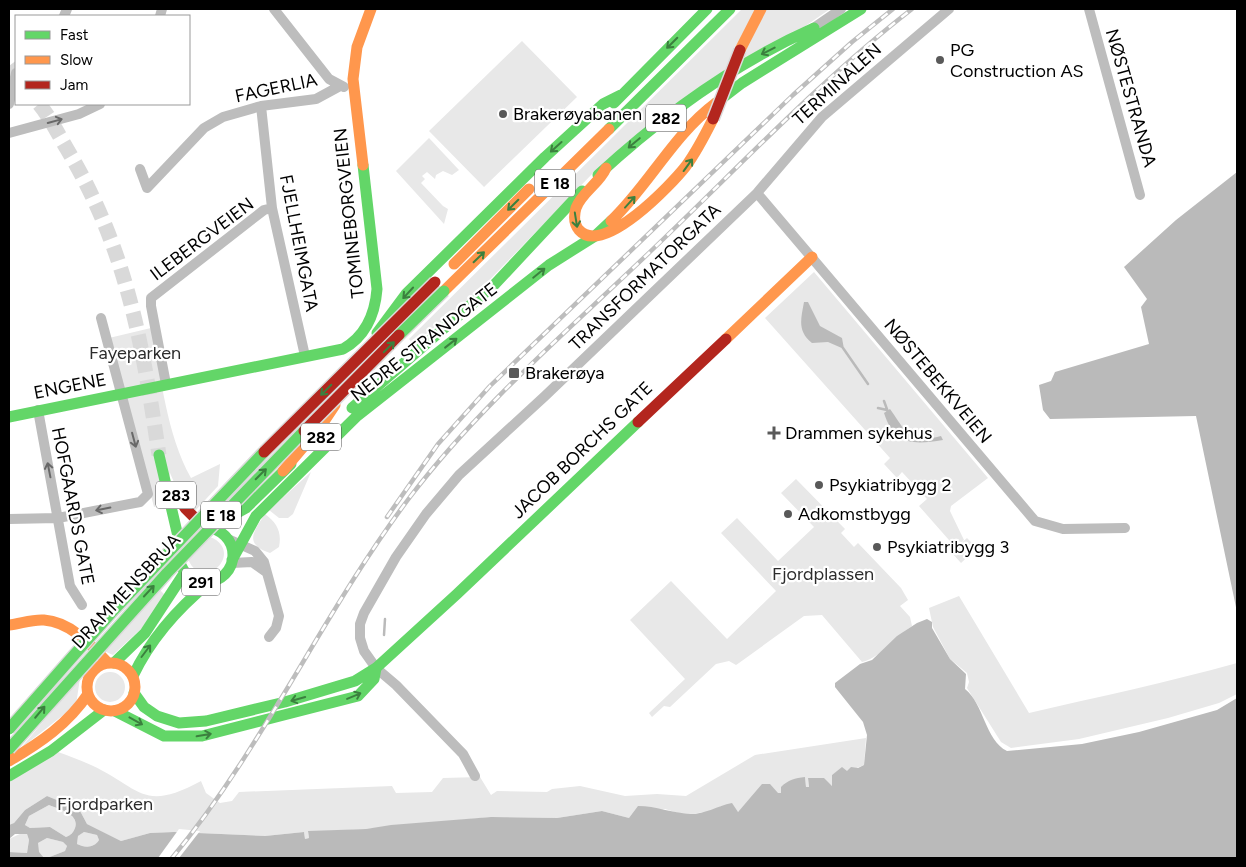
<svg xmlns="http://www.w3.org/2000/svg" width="1246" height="867" font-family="Figtree,sans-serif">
	<rect width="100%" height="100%" fill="#fff"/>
	<!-- green -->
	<path fill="#e8e8e8" d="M742,9H830L593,173L471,299L413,344L409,339Z
		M522,41L577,97L484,187L429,131Z
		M429,138L459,170L452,175L443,171L436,175L435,179L427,172L422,176L425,179L421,183L443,206L448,209L444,224L396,171Z
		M814,272L988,478L951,506L950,511L964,540L957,547L967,538L977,548L961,563L952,553L956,548L919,506L927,499L902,472L897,478L884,464L890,458L765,318Z
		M151,328C162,379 166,433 191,478L220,464L218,486L195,511L177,489L170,473L166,504L154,507L109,338Z
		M311,472L293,514L288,518H279L269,510Z
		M796,479L845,529L841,533L854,547L858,543L901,588L908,600L900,606L910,617L912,626C895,637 882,657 862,662L822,615L804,616L739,663L736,665L729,661L716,664L670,707L664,706L652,717L649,713L685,679L630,620L671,581L727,639L776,591L721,533L737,518L778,561L814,527L781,493Z
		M265,514C277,523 282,532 279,547L270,553C243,544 254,531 265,514Z
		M210,537C246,551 203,595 188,559Z
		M160,590L165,595L142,628L113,655L104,651Z
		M959,596L1029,713C1098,697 1169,682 1237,663V694L1219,703L1168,718L1079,739L1011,748L1001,742L967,688L969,682L967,673L950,659L933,627L929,608Z
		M95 687a15 15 0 1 1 30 0a15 15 0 1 1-30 0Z
		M80,678L76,705L20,749Z
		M866,738L864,765L847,772L842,768L832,775V786L827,782L808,778L809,788L806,787L805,777L781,793L748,801L738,812L721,806L713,811L690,814L678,813L665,809L629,818L602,811L557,818L491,817L366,829L308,832L309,838L305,839L304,832L265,836L174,832L150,833L121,841L87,824L79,809L47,796L25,810L14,823L9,825V782L58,752C69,756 80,760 91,765C141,788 142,813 201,781L206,793L220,803L232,801L239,792L392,786L396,793L432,792L443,778L480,777L491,795L497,791L547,792L552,789L580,786L625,796L657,794L686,796L755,755Z
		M49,805C58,809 80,814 75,828C73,833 71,835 66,837L50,827L30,828L25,825L29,816Z
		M84,832L97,835L99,840C94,848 85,848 77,844L78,836Z
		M22,833L27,834L29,840L27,853L9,852V839Z
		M47,838L63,842L67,846L65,851L47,858H43L38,852V843Z"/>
	<!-- water -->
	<path fill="#bababa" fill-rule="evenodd" d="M1237,172V612L1196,416L1050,419L1043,410L1039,385L1051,381L1055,372L1149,344L1141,307L1147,299L1124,267L1176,220Z
		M804,302H808L820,326L842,338L844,349L828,342L812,343C797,331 801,319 804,302Z
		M890,409C906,431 908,445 941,436L943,440C913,445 894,445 884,413Z
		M927,619L932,622V628L950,659L966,674L965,689C984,704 985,740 1007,751L1082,744L1139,732L1217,710L1237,698V858H47L65,851L67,846L63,842L47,838L38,843L39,852L44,858H9V852L27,853L29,840L27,834H15L9,839V825L14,823L25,810L47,796L79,809L87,824L121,841L150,833L174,832L265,836L304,832L305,839L309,838L308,831L366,829L391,825L491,817L557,818L602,811L629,818L638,806C656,806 672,813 690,814C706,814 717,806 732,803L738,812L762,784H770L778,793H781V787C788,780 795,778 805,777L806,787H809L808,778H824L832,786V775L842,767L847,771L851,767L858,768L864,765L867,735L863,722L835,687V683L860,664L872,660L897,636L917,623ZM49,805C59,809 80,814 75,828C73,833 71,835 66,837L50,827L30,828L25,825L29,816ZM84,832L97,835L99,840C94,848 85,848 77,844L78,836Z"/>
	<!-- pier -->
	<path fill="#fff" d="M179,829L200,831L179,858H158Z"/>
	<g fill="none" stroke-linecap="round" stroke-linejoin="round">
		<!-- stream -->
		<path stroke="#bababa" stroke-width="2.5" d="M843,348L868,384
			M884,401L888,412
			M878,408L887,410
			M384,635L385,619"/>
		<!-- primary-tunnel -->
		<path stroke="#d9d9d9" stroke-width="15" stroke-dasharray="15 8" stroke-linecap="butt" d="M9,66L16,75
			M39,104C50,117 58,134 67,149C127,250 142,341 159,455"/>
		<!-- street -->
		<path stroke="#bdbdbd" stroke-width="10" d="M274,9L329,79L344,87
			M1089,9L1140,195
			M64,16L67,9
			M160,16L162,9
			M812,29L841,9
			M9,104L16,73
			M261,106L272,208L305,356
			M9,133L79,114L100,104
			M140,169L147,188L204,128L223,117L261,106L316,99L340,86
			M757,193L1035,521L1063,529L1125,528
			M166,384L151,306V298L264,210L272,208
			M38,410L70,586L82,605
			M9,519L58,518L140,502L148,494L101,318
			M228,539L255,551L264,562L279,616L276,628L269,637
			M232,563L252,562L266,572
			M475,776L463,754L396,685L376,668L364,651L360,638V624L364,613L396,557L426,514L459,475L545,396L757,193L822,117L949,9"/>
		<!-- fast -->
		<path stroke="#63d668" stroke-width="11" d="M614,103L707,9
			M716,103L742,83L861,9
			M609,129L730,9
			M598,175C663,115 733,64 814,28
			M377,333L406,294L545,157L603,104L621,95
			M352,408L495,284L582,191
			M9,417L343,349C366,336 375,315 377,289L363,165
			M159,455L180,545
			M214,526L246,508L291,464
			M179 555a27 27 0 1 1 54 0a27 27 0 1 1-54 0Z
			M232,560L256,516L356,417L549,265L595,236L611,221
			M114,663L145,633L185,572
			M133,676C151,638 178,608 210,582
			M134,693L144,707L157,716L179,723L206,721L285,702L355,681L376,668L457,594L638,422
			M115,711L164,736H202L358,696L374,679L376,668
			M9,776L51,751L104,710"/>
		<!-- slow -->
		<path stroke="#ff974d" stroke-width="11" d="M740,50L761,9
			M363,165L353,79L357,47L371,9
			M606,168C599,184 582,192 576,208C574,215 574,224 579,230C603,257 672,184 686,166C697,151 705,135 713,119
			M611,221C649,185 673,135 716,103
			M454,264L529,189
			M444,291L609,129
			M726,339L812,257
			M283,471L321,426L335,405
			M9,625C20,624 32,619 44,620C71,622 91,645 108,663
			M87 687a24 24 0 1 1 48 0a24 24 0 1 1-48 0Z
			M9,761C40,743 68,724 88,694"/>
		<!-- jam -->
		<path stroke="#b3261e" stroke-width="11" d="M638,422L726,339
			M173,488L185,508L205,528"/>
		<!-- rail casing -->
		<g stroke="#bdbdbd" stroke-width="4.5">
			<path id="rail" d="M387,517L438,444L490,386L793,95L852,42L893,9
				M172,858C264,747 323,612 410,497C480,405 570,329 653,249C737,169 820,80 912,9"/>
		</g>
		<!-- rail -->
		<use href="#rail" stroke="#fff" stroke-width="2.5" stroke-dasharray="8" stroke-linecap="butt"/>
		<!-- fast-bridge casing -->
		<g stroke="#dbdbdb" stroke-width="14" stroke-linecap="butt">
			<path id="fast-bridge" d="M399,335L444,291
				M9,729L111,613L264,452
				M9,749L167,573L304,431"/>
		</g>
		<!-- jam-bridge casing -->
		<g stroke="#dbdbdb" stroke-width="14" stroke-linecap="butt">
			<path id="jam-bridge" d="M713,119L740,50
				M304,431L399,335
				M264,452L435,282"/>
		</g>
		<!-- fast-bridge -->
		<use href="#fast-bridge" stroke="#63d668" stroke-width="11"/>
		<!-- jam-bridge -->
		<use href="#jam-bridge" stroke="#b3261e" stroke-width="11"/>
	</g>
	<!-- one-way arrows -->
	<defs><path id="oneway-shaft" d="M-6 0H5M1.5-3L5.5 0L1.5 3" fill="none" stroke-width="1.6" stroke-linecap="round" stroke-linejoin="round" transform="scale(1.25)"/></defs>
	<g stroke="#3b803e">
		<use href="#oneway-shaft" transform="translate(672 43) rotate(135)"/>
		<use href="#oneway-shaft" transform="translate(768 51) rotate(153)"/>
		<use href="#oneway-shaft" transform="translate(634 143) rotate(140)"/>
		<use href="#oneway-shaft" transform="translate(556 147) rotate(138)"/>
		<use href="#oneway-shaft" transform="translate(688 165) rotate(-54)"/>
		<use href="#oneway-shaft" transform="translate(630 202) rotate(-48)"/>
		<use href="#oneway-shaft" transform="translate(513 205) rotate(135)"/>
		<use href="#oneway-shaft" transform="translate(576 220) rotate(81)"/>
		<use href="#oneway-shaft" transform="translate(479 257) rotate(-44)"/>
		<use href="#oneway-shaft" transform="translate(539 273) rotate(-39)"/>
		<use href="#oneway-shaft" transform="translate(408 293) rotate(133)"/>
		<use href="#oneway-shaft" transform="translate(451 343) rotate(-38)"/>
		<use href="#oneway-shaft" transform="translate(389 347) rotate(-45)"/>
		<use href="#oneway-shaft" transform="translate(326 390) rotate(135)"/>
		<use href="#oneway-shaft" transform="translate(261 474) rotate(-45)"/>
		<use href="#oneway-shaft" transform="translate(149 591) rotate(-47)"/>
		<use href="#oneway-shaft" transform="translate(146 651) rotate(-53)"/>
		<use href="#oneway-shaft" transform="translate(354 696) rotate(-23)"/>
		<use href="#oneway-shaft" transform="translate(298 699) rotate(164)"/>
		<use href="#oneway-shaft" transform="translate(40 712) rotate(-50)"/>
		<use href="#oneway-shaft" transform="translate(136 721) rotate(29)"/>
		<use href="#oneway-shaft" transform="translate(204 735) rotate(-10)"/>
	</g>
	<g stroke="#686868">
		<use href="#oneway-shaft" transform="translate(55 121) rotate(-15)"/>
		<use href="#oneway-shaft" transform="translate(134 440) rotate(75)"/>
		<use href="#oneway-shaft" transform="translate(49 470) rotate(-101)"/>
		<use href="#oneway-shaft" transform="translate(103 509) rotate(169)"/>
	</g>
	<!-- markers -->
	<g fill="#595959" stroke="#fff" stroke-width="2">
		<circle cx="940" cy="60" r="5"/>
		<circle cx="503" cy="114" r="5"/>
		<rect x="508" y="367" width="12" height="12" rx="2.5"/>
		<path d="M771.5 425.5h5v5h5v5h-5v5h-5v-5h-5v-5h5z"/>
		<circle cx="819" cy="485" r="5"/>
		<circle cx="788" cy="514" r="5"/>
		<circle cx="877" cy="547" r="5"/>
	</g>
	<g text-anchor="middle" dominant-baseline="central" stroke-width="4.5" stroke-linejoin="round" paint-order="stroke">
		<!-- shield labels -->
		<g fill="#fff" stroke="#4c4c4c" stroke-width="1">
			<rect x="646" y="104.5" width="40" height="27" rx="4"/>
			<rect x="535" y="169.5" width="40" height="27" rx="4"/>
			<rect x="301" y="423.5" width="40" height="27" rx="4"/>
			<rect x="156" y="481.5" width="40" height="27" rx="4"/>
			<rect x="201" y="501.5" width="40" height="27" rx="4"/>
			<rect x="182" y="568.5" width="38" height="27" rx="4"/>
		</g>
		<g font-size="16" font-weight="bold" fill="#000">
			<text x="666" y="118">282</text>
			<text x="555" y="183">E 18</text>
			<text x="321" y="437">282</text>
			<text x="176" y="495">283</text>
			<text x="221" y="515">E 18</text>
			<text x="201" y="582">291</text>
		</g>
		<!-- poi labels -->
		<g font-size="18" fill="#000" stroke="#fff" text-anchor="start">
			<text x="950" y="50">PG<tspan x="950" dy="21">Construction AS</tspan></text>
			<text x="513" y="114">Brakerøyabanen</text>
			<text x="525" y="373">Brakerøya</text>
			<text x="785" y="433">Drammen sykehus</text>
			<text x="829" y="485">Psykiatribygg 2</text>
			<text x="798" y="514">Adkomstbygg</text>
			<text x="887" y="547">Psykiatribygg 3</text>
		</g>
		<!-- street labels -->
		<g font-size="18" fill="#000" stroke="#fff">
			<text transform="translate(837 84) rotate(-42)">TERMINALEN</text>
			<text transform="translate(276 88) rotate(-12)">FAGERLIA</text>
			<text transform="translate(1131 98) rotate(74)">NØSTESTRANDA</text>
			<text transform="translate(349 213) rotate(-96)">TOMINEBORGVEIEN</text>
			<text transform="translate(202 239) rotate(-37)">ILEBERGVEIEN</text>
			<text transform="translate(299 243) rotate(79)">FJELLHEIMGATA</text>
			<text transform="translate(645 277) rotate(-44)">TRANSFORMATORGATA</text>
			<text transform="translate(424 342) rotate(-38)">NEDRE STRANDGATE</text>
			<text transform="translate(938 381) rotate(50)">NØSTEBEKKVEIEN</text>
			<text transform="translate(70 386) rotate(-11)">ENGENE</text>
			<text transform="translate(582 450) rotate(-44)">JACOB BORCHS GATE</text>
			<text transform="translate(73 506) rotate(79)">HOFGAARDS GATE</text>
			<text transform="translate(126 591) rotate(-47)">DRAMMENSBRUA</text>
		</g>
		<!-- park labels -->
		<g font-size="18" fill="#2c2c2c" stroke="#fff">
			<text x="135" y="353">Fayeparken</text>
			<text x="823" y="574">Fjordplassen</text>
			<text x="105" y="804">Fjordparken</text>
		</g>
	</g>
	<!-- border -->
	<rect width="1246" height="867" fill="none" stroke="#000000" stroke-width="20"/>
	<!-- legend -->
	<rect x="15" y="15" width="175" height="90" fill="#ffffff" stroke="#999999"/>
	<rect x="25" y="31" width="25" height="8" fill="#63d668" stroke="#999999"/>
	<text x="60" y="40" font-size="15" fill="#000000">Fast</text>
	<rect x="25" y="56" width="25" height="8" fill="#ff974d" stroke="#999999"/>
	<text x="60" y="65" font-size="15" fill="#000000">Slow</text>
	<rect x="25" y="81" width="25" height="8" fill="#b3261e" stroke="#999999"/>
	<text x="60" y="90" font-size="15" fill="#000000">Jam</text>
</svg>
